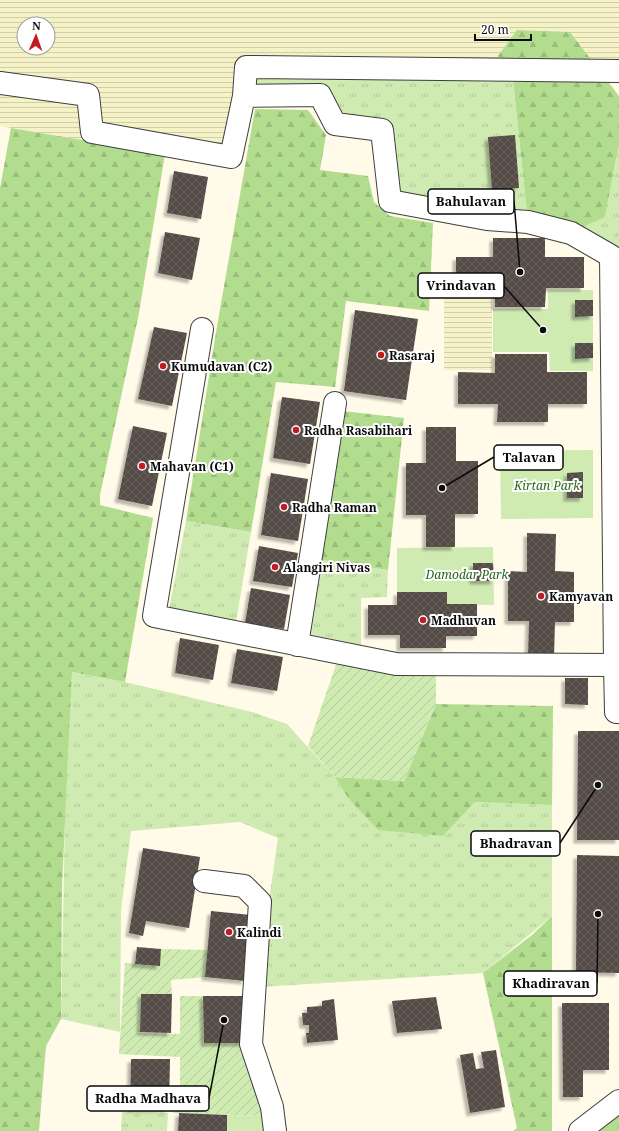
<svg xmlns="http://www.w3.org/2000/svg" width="619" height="1131" font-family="'Noto Serif',serif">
	<defs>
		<pattern id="farmland-rules" width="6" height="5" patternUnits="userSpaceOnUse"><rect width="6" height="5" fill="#f6f2c7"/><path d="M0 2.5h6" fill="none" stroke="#d2ceaa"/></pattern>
		<pattern id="grass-tufts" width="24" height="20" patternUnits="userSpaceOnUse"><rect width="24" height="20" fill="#cfebb1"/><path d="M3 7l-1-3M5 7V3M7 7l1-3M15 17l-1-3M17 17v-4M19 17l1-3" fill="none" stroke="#b0c897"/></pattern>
		<pattern id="forest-firs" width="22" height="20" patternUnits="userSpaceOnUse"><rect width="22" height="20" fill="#b2dd8f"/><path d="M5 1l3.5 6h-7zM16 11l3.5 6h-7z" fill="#98bc7a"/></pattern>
		<pattern id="garden-furrows" width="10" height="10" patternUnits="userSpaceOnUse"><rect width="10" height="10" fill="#cfebb1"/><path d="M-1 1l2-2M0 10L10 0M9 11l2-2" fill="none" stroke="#b0c897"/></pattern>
		<pattern id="building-cross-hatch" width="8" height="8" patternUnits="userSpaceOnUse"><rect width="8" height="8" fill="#544c47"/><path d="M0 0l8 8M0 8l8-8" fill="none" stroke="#68615d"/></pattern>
		<filter id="shadow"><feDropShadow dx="-3.5" dy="3.5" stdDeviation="1" flood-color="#0004"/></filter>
	</defs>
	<rect width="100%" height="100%" fill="#fffbe8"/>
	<!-- farmland -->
	<path fill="url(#farmland-rules)" fill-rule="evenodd" d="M0,0H619V64L238,62L225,148L103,126L95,89L0,75ZM24,24H48V48H24Z
		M0,83L88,95L92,142L0,126Z
		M444,291H492V370H444Z"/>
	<!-- grass -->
	<path fill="url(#grass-tufts)" d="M246,67L512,70L528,222L393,202L382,130L335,124L320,95L244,96Z
		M619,143V256L571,233L605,217Z
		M186,521L251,532L236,622L169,609Z
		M321,560L388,570L387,597L361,598V645L308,634Z
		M72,672L125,682L252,712L287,724L335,777L348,798L443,836L475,802L552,805V916L483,973L261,987L263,943L278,838L240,822L131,831L121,910L120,1032L61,1019L65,820Z
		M122,1112L168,1113L167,1131H121Z"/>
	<!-- forest -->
	<path fill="url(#forest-firs)" d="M517,30L570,32L619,96V143L605,217L571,233L528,222L512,70L498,56Z
		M255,109L308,110L326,135L320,170L368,176L374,202L390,216L433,223L429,311L346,301L335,387L276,382L251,532L186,521L216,332Z
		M11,128L165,154L139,313L100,495V505L153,518L125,682L72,672L62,887L61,1019L46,1046L39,1131H0V188Z
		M343,411L404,418L388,570L321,560Z
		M436,704L553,706L552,805L475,802L443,836L378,830L348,798L335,777L404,781Z
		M552,916V1131H513L517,1128L483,973L532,935Z
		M619,1102V1131H580Z"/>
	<!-- park -->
	<path fill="#cfebb1" d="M548,290H593V371H550L549,352H493V309H548Z
		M593,450V518L501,519L500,451Z
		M493,547L494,605L447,604V592H397V548Z
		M227,1115L267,1116L269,1131H227Z"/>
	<!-- garden -->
	<path fill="url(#garden-furrows)" d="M338,659L436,671V704L404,781L335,777L308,746Z
		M161,949L208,950L205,977L171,980L172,994H141L140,1032L134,1033L180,1034V996H203L204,1043H244L267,1116L173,1113L180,1099V1057L119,1054L125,963L160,965Z"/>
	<!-- building -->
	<path fill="url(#building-cross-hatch)" filter="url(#shadow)" d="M515,135L519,188L492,190L488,137Z
		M174,171L208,177L201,219L167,213Z
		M165,232L200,238L192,280L158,273Z
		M493,238H545V257H584V288H546L545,307H495V289H456V257H493Z
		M575,300H593V316L575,317Z
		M355,310L418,319L406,400L344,391Z
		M154,327L187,333L172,406L138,399Z
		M575,343H593V358L575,359Z
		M495,354H547V372H587V404H548V422H497L498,404H458V372L495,373Z
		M282,397L320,402L310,464L273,458Z
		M133,426L167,433L152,506L118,499Z
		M426,427H456V461H478V514H455V547H426V515H406V463H426Z
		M583,472V498H567V473Z
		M271,473L308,479L298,541L261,535Z
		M527,533L556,534L555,571L574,572V622H555L554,658L528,657L529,621H508V571L527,572Z
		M259,546L298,553L292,587L253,581Z
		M473,563H493L494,581H473Z
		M251,588L290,595L284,629L245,623Z
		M397,592H447V604H477V636H446V648H400V635H368V605H397Z
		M180,638L219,645L213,680L175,673Z
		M237,649L283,657L277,691L231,683Z
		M565,678H588V705L565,704Z
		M578,731H619V840H577Z
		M143,848L200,857L189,928L146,921L143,936L129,933Z
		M577,855L619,856V973L576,972Z
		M211,911L251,915L245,981L205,977Z
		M137,947L161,949L160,966L135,964Z
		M141,994H172L171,1033L140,1032Z
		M203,996H244V1043H204Z
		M436,997L442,1029L397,1033L392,1001Z
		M334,999L338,1040L307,1043L306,1033H309V1025H303L302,1013H307V1007L322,1006V1001Z
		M562,1003H609V1070H583V1097H563Z
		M496,1050L505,1107L470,1113L460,1055L473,1053L476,1069L484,1068L481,1052Z
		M131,1059H170L169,1109H130Z
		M179,1113L227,1115V1131H178Z"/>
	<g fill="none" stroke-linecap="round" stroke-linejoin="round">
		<!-- minor casing -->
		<g stroke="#3e3e3e" stroke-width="24">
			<path id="minor" d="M0,83L88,95L92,132L231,157L244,96L320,95L335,124L382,130L390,201L487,219L528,222L571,233L611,256L615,665L616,712H619
				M244,96L246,67L619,71
				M202,329L154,616L396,664L615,665
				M297,645L335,403
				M204,881L244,886L260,902L251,1044L272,1107L275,1131
				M580,1131L619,1101"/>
		</g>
		<!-- minor -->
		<use href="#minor" stroke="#fff" stroke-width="22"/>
	</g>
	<!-- markers -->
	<g fill="#c21c23" stroke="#fff" stroke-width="1.5">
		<circle cx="381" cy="355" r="4"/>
		<circle cx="163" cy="366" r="4"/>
		<circle cx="296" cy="430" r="4"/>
		<circle cx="142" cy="466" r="4"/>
		<circle cx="284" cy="507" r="4"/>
		<circle cx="275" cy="567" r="4"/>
		<circle cx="541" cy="596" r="4"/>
		<circle cx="423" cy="620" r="4"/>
		<circle cx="229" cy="932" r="4"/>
	</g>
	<g text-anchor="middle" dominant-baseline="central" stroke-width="4" stroke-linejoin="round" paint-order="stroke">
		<!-- poi labels -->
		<g font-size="12" font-weight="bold" fill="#0b0b0b" stroke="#fff" text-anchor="start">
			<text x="389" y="355">Rasaraj</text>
			<text x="171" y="366">Kumudavan (C2)</text>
			<text x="304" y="430">Radha Rasabihari</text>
			<text x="150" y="466">Mahavan (C1)</text>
			<text x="292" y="507">Radha Raman</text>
			<text x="283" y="567">Alangiri Nivas</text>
			<text x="549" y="596">Kamyavan</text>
			<text x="431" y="620">Madhuvan</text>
			<text x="237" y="932">Kalindi</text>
		</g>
		<!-- park labels -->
		<g font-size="12" font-style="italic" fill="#286518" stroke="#fff">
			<text x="547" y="485">Kirtan Park</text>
			<text x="467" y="574">Damodar Park</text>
		</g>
	</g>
	<!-- callouts -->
	<path fill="none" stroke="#0b0b0b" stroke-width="1.5" d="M520 272L514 201M543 330L504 286M442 488L494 457M598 785L560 843M598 914L597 983M224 1020L209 1098"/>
	<g fill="#0b0b0b" stroke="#fff" stroke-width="1.5">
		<circle cx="520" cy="272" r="4"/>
		<circle cx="543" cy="330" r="4"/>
		<circle cx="442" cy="488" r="4"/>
		<circle cx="598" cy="785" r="4"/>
		<circle cx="598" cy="914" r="4"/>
		<circle cx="224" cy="1020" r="4"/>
	</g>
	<g fill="#fff" stroke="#0b0b0b" stroke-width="1.5">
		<rect x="428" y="189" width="86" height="25" rx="4"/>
		<rect x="418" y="273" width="86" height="25" rx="4"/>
		<rect x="494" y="445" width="69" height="25" rx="4"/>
		<rect x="471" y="831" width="89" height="25" rx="4"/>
		<rect x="504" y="971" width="93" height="25" rx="4"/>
		<rect x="87" y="1086" width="122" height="25" rx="4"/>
	</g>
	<g font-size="13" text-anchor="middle" font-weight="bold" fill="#0b0b0b">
		<text x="471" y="206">Bahulavan</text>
		<text x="461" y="290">Vrindavan</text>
		<text x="529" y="462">Talavan</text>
		<text x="516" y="848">Bhadravan</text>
		<text x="551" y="988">Khadiravan</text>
		<text x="148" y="1103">Radha Madhava</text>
	</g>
	<!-- north arrow -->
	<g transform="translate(36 36) rotate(2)"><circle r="19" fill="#ffffff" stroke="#9d9d9d"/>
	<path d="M0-3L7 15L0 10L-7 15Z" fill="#c21c23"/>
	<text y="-6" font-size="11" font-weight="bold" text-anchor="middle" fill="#0b0b0b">N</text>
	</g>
	<!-- scale -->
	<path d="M475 34v6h56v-6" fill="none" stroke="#0b0b0b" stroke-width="2"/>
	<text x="481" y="34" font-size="12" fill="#0b0b0b" stroke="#ffffff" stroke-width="3" paint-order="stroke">20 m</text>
</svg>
